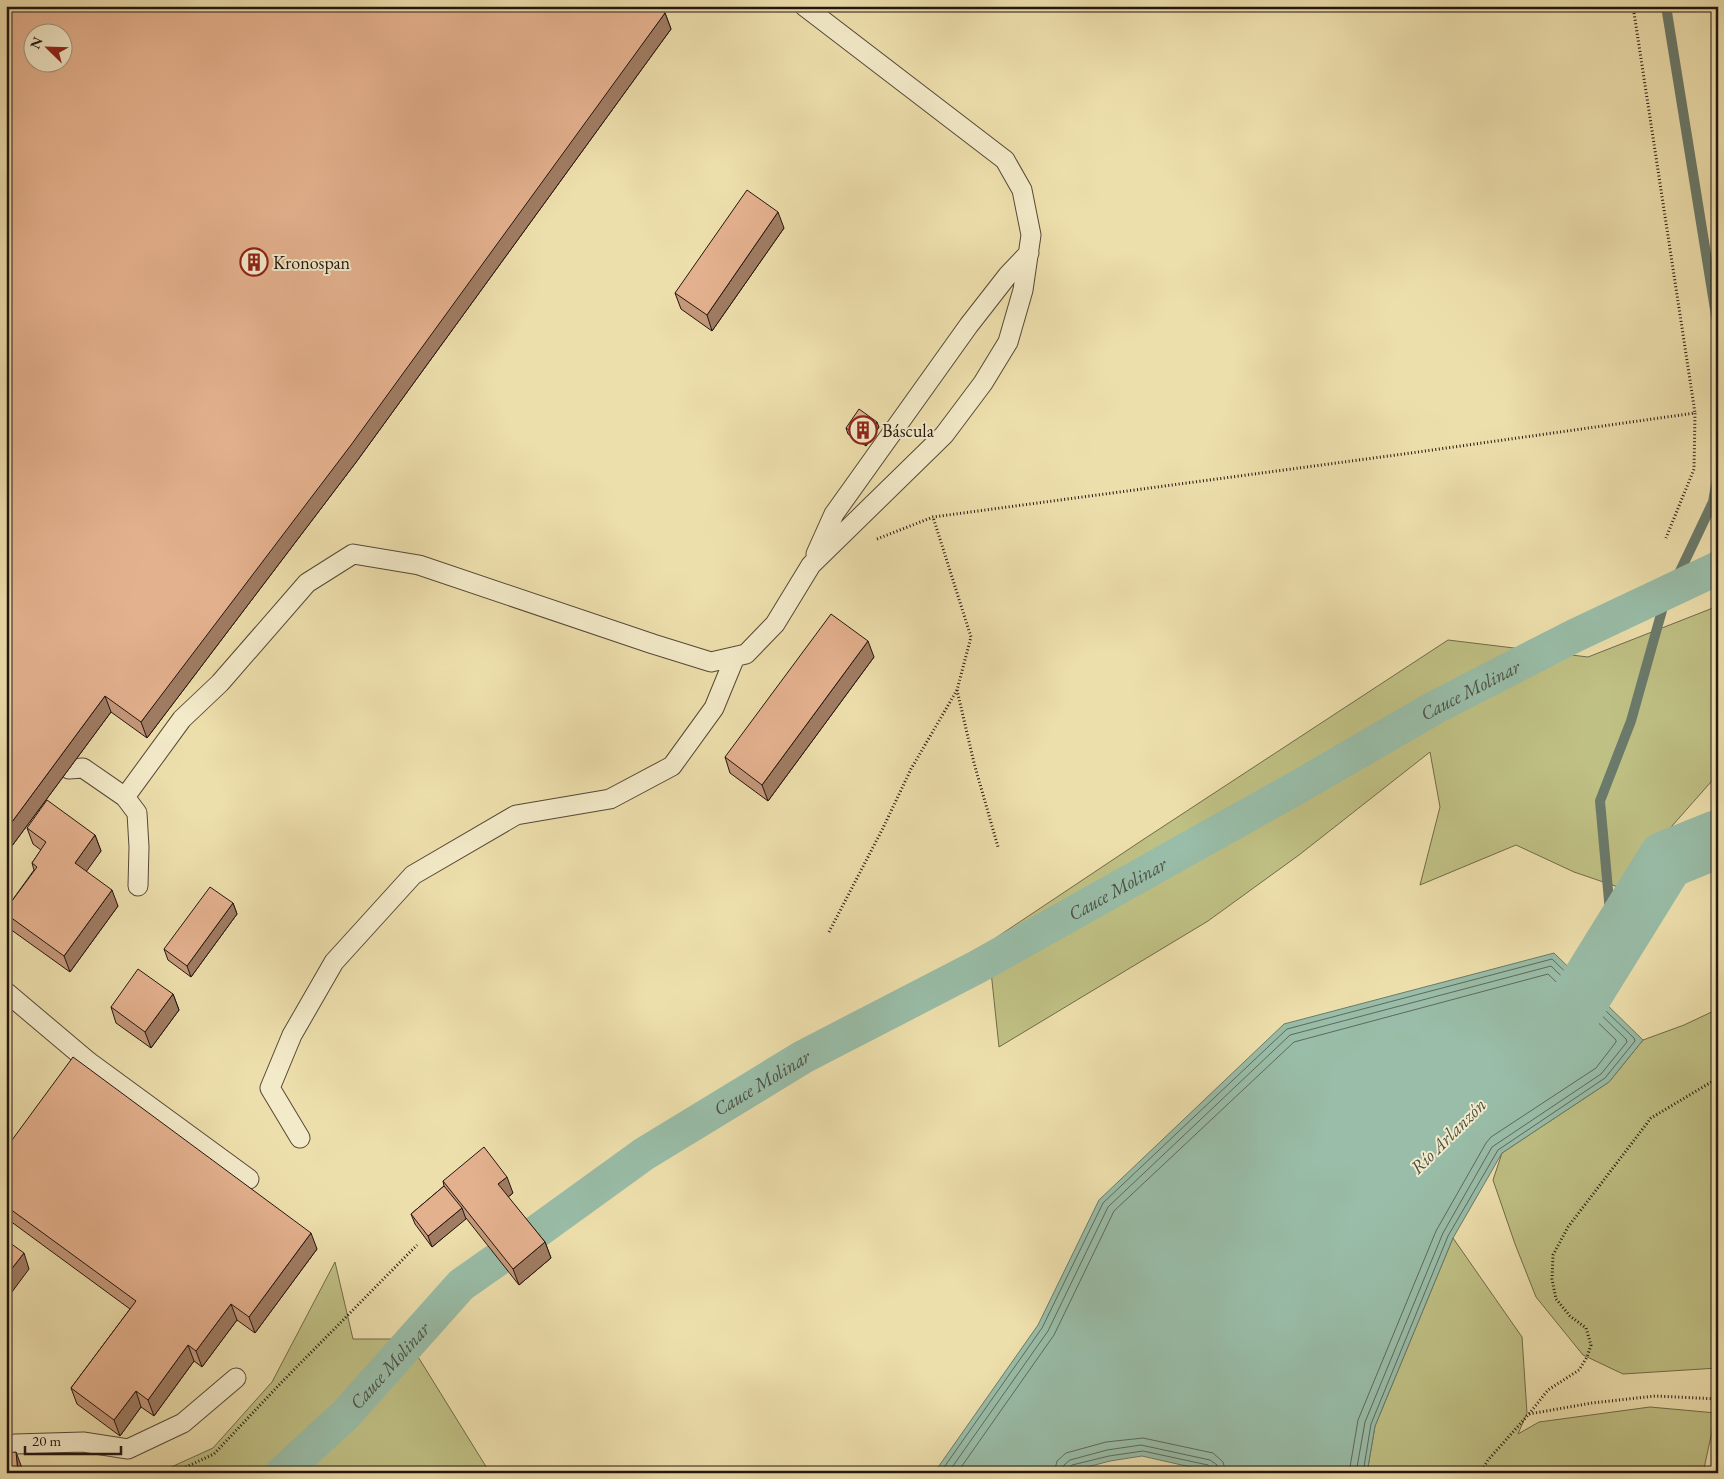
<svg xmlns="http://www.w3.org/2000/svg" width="1724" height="1479" font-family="'EB Garamond',serif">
	<rect width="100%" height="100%" fill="#eddfac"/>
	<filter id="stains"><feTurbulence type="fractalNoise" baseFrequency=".004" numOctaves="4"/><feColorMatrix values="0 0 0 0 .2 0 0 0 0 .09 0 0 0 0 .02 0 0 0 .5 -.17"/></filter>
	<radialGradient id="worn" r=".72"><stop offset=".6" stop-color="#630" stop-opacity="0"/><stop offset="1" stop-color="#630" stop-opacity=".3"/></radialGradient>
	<!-- green -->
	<path fill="#bfc084" stroke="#716a4a" d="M1718,606V774L1618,887L1574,872L1516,845L1420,885L1440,807L1430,752L1299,855L1208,921L999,1047L988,943L1144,839L1448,640L1588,657Z
		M1718,1009V1368L1623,1374L1583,1355L1536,1297L1515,1244L1493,1180L1502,1153L1609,1082L1643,1040L1684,1025Z
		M1453,1238L1522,1337L1527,1413L1518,1434L1539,1422L1650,1407L1716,1413L1703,1473H1367L1375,1426Z
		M335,1262L353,1339H407L490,1473H158L213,1448L272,1382Z"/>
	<!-- water -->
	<path fill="#99bda8" stroke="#6a7a6b" d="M1554,953L1643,1040L1609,1082L1502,1153L1453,1238L1375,1426L1367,1473H1217L1142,1456L1110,1461L1065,1473H934L1038,1325L1099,1200L1284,1024Z"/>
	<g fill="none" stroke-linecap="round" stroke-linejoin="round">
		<!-- shore -->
		<path stroke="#5e695c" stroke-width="1" d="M940,1473L1042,1328L1103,1203L1287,1029L1552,959L1634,1038L1635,1041L1605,1078L1498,1150L1448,1236L1371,1424L1363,1473
			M948,1473L1048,1331L1108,1207L1290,1035L1551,966L1626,1039L1627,1042L1601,1074L1492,1147L1443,1233L1365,1422L1356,1473
			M957,1473L1054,1335L1114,1211L1294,1042L1548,974L1616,1040V1042L1596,1068L1491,1137L1486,1143L1436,1231L1358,1420L1349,1473
			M1054,1473L1057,1461L1066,1453L1106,1442L1143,1438L1213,1453L1223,1462L1226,1473
			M1062,1473L1064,1465L1070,1460L1107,1450L1141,1445L1210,1460L1217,1465L1218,1473
			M1068,1473L1069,1468L1072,1465L1109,1456L1143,1451L1208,1465L1211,1468L1212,1473"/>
		<!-- stream -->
		<path stroke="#6a7a6b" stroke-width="10" d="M1666,6L1718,328
			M1613,945L1600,801L1631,721L1663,607L1713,502L1718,473"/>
		<!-- canal -->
		<g stroke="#99bda8" stroke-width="34">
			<path id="s1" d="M532,1235L644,1154L803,1057L977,967L1298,787L1434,708L1574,636L1718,568"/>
			<path id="s2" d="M282,1473L346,1414L461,1285L498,1259"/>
		</g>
		<!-- river -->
		<path stroke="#99bda8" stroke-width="58" d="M1538,1046L1570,1015L1666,860L1718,839"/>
		<!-- lane casing -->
		<g stroke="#564836" stroke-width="21">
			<path id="lane" d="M816,554L834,514L969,325L1008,275L1029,253
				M69,769L83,768L125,797L137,813L139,847L138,886
				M125,797L182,719L220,683L307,583L353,554L419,565L653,644L711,662L746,654L775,624L811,565L944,435L983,383L1008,342L1023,290L1031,235L1022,190L1005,160L804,6
				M6,992L89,1062L249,1179
				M300,1138L270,1088L292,1035L334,962L413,875L516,815L610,799L672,766L714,708L735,657
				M6,1448L15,1444L83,1442L128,1449L183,1423L236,1378"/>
		</g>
		<!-- path -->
		<path stroke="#23150f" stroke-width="3" stroke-dasharray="1 2.5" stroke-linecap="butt" d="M1633,6L1695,413
			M877,539L933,517L1411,453L1695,413L1694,469L1666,538
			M957,690L974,763L998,847
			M829,932L883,828L911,769L957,690L971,637L933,517
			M1529,1414L1548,1390L1579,1370L1587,1357L1591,1345L1586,1328L1570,1316L1556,1299L1552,1279L1553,1255L1568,1227L1651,1118L1718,1078
			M173,1473L214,1454L279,1385L417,1245
			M1480,1473L1488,1460L1529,1414L1592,1403L1655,1396L1718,1399"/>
		<!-- lane -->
		<use href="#lane" stroke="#f3eac9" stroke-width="19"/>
	</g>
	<!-- wall -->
	<path fill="#c4987a" stroke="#23150f" d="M6,6L665,13L671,29L357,461L147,738L111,712L6,854Z
		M784,228L712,331L681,309L675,293Z
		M879,427L866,446L848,434L846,428Z
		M874,657L768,801L730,773L725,757Z
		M27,828L95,835L101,851L86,871L118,906L70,972L10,929L6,919V909L34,870L32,863L41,850L33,844Z
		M233,903L237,914L191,977L168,960L164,949Z
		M173,994L179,1010L151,1048L116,1023L111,1007Z
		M6,1135L12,1140L317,1249L255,1333L237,1320L202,1367L194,1361L154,1416L141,1407L120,1436L77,1404L71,1388L130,1309L6,1218Z
		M443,1181L513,1193L508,1197L545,1242L551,1258L519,1285L466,1218L432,1247L415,1224L411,1214L444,1186Z"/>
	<!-- shaded-wall -->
	<path fill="#a07c63" stroke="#23150f" d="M665,13L671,29L357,461L147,738L141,722Z
		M778,212L784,228L712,331L707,315Z
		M877,422L879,427L866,446L864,440Z
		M868,641L874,657L768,801L762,785Z
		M105,696L111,712L6,854V830Z
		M95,835L101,851L81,879L75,863Z
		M112,890L118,906L70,972L64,956Z
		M233,903L237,914L191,977L187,966Z
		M173,994L179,1010L151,1048L145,1032Z
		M507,1177L513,1193L504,1200L498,1184Z
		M462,1208L466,1219L432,1247L428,1236Z
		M311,1233L317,1249L255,1333L249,1317Z
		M545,1242L551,1258L519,1285L513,1269Z
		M24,1253L29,1269L6,1300V1276Z
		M231,1304L237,1320L202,1367L196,1351Z
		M188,1345L194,1361L154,1416L148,1400Z
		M136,1391L141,1407L120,1436L114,1420Z
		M16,1452L22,1468V1473H18Z"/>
	<!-- building -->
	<path fill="#e4b18e" stroke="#23150f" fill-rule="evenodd" d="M6,6H656L665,13L351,445L141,722L105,696L6,830ZM32,32H62V62H32Z
		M747,190L778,212L707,315L675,293Z
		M859,409L877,422L864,440L846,428Z
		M831,614L868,641L762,785L725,757Z
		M47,800L95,835L75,863L112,890L64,956L6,914V909L37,867L32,863L46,842L27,828Z
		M210,887L233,903L187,966L164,949Z
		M138,969L173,994L145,1032L111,1007Z
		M73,1057L311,1233L249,1317L231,1304L196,1351L188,1345L148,1400L136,1391L114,1420L71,1388L136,1301L6,1206V1135L12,1140Z
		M484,1147L507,1177L498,1184L545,1242L513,1269L443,1181Z
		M444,1186L462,1208L428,1236L411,1214Z
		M6,1240L24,1253L6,1276Z
		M16,1452L18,1473H6V1453Z"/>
	<!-- icons -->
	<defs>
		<g id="building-ring" transform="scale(1.4375)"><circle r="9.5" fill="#f3eac9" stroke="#8f2418" stroke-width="1.5"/><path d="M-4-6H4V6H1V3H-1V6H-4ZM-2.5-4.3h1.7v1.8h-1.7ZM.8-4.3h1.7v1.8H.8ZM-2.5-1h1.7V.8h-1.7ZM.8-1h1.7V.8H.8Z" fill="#8f2418"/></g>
	</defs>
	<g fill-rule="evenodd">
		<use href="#building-ring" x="254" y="262"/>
		<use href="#building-ring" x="863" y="430"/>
	</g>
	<g text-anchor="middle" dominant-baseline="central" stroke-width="4" stroke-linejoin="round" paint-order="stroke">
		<!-- poi labels -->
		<g font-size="18" fill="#23150f" stroke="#f3eac9" text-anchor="start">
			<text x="273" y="262">Kronospan</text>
			<text x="882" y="430">Báscula</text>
		</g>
		<!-- water labels -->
		<g font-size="19" font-style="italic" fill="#4c5045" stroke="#f3eac9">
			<text stroke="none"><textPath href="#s1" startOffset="1086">Cauce Molinar</textPath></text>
			<text stroke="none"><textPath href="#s1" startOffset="681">Cauce Molinar</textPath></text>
			<text stroke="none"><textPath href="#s1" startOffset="276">Cauce Molinar</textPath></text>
			<text transform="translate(1448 1136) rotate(-45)">Río Arlanzón</text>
			<text stroke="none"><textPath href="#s2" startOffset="152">Cauce Molinar</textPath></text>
		</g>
	</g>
	<!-- margin -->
	<rect width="1724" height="1479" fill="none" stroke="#eddfac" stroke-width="25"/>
	<rect x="8" y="8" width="1709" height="1464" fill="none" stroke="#23150f" stroke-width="2.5"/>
	<rect x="12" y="12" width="1699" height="1454" fill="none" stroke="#23150f"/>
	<!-- north arrow -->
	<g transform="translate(48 48) rotate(293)"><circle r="24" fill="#f3eac9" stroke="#a0957f"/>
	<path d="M0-4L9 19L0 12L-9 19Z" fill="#8f2418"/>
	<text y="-8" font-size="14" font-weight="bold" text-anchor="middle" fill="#23150f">N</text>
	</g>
	<!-- scale -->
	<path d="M25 1446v8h96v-8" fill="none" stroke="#23150f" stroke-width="2.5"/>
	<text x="32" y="1446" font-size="15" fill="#23150f" stroke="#f3eac9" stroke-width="4" paint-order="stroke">20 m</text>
	<rect width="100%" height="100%" filter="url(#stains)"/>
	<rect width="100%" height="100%" fill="url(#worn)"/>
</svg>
